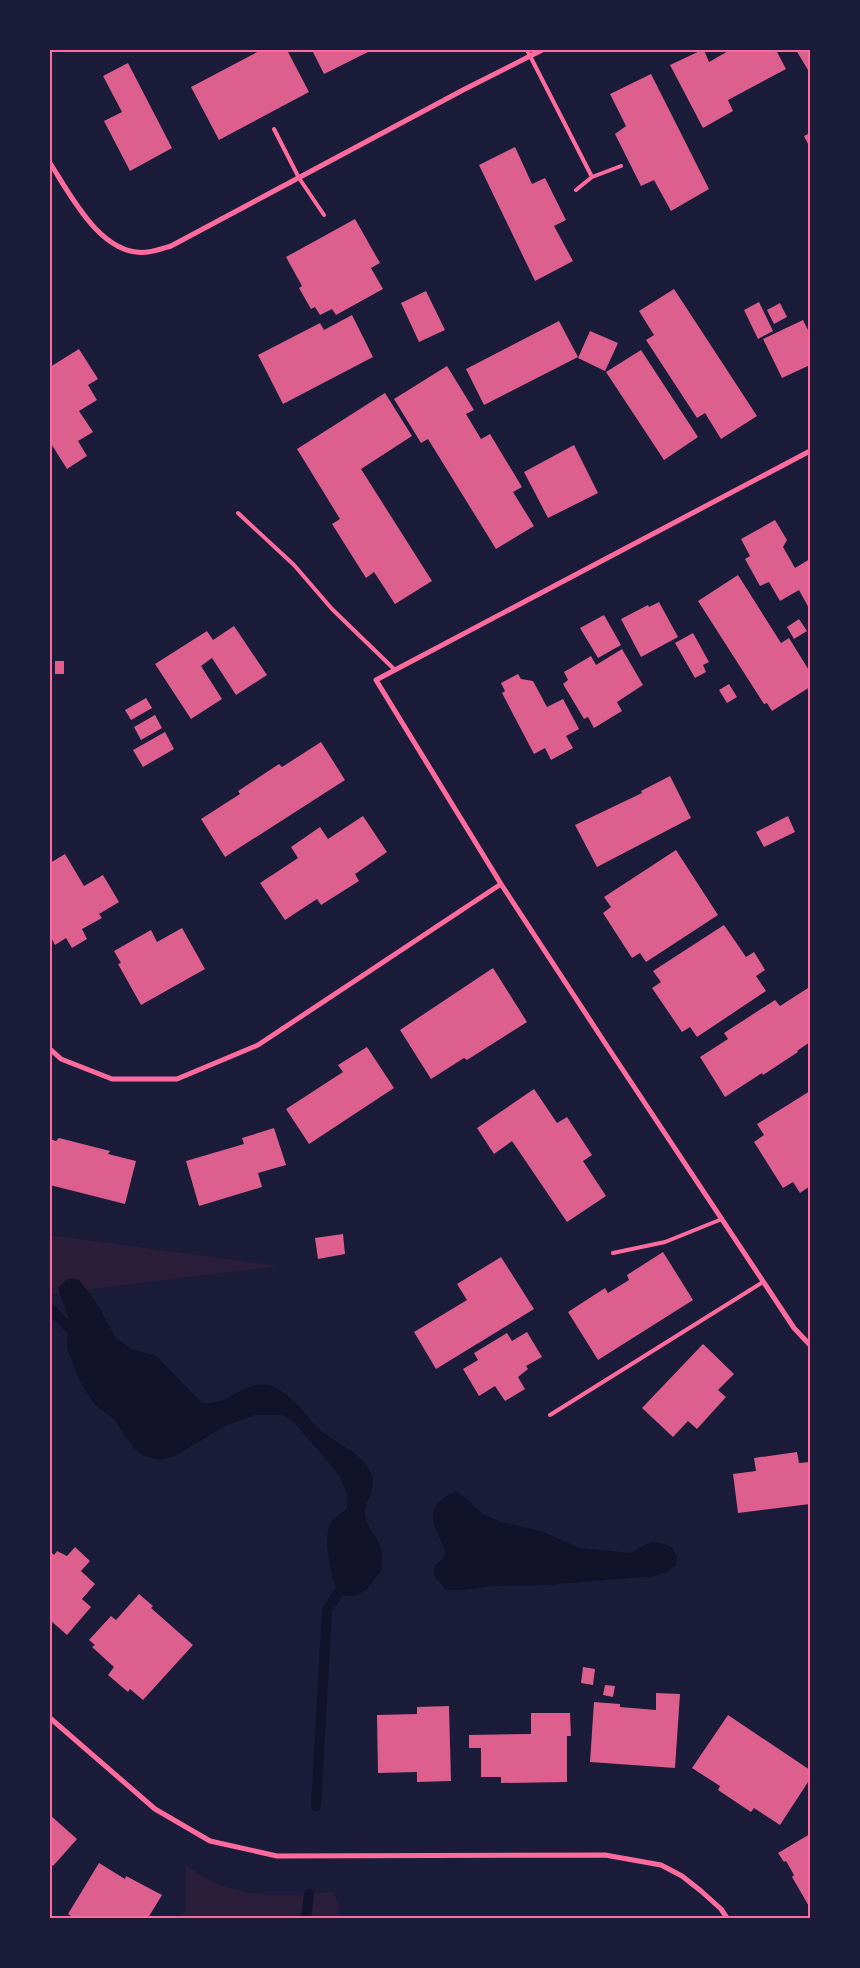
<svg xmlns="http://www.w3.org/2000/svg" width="860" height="1968" font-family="'Asap Condensed',sans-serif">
	<rect width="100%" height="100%" fill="#1b1b3a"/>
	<!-- green -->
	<path fill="#2a1e3b" d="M50,1235L278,1266L50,1294Z
		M186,1865C195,1871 205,1878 215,1883C252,1899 295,1895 334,1892L339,1907L340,1918H179L186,1910Z"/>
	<!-- water -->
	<path fill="#12122b" d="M71,1278L79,1280L97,1304L116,1338L132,1349L156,1356L202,1403C206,1403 212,1403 217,1402C234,1398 248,1381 267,1385C295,1392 306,1421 328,1436C344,1448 366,1455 372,1477C376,1492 364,1501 365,1514C366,1527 377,1536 381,1548C383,1555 381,1564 381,1571L366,1590L354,1596L338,1595C332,1578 321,1535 332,1521C336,1516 343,1513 347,1508V1494L339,1475L294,1422L282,1415H255L227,1425L173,1457L158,1460L142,1455L132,1446L114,1419L95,1405L79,1380L67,1348L68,1317L58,1288L66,1280Z
		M456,1491L468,1500L483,1514L501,1522L541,1531L579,1548L630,1553L651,1542L662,1543L673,1548L677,1557L676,1565L666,1572L654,1576L546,1585L491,1586L463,1590H446L434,1575L435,1565L442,1560L446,1551C433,1524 421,1507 456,1491Z"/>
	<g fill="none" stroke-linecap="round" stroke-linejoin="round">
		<!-- stream -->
		<path stroke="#12122b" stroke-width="10" d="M50,1308L77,1336
			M316,1806L327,1610L344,1584
			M306,1918L309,1894"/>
	</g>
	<!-- building -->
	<path fill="#dd5f8e" d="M261,50H287L309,92L219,140L191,87Z
		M312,50H372L324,74Z
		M702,50H704L709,62L730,50H776L786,69L728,100L733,111L703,128L670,65Z
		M796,50H810V69L808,70Z
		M128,63L172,148L130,171L104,121L122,112L103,76Z
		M651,74L709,189L671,211L654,180L641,186L615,134L626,126L610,94Z
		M810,133V148L804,136Z
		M515,147L532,184L545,178L566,220L554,226L573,261L535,281L479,165Z
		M355,219L380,263L371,268L383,289L336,315L332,309L320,315L315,307L311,309L299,288L302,286L286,257Z
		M674,289L757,416L721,439L705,413L697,418L646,340L654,335L639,311Z
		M426,291L445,330L419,342L401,303Z
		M759,302L773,331L758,339L744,310Z
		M780,303L787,317L774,324L767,310Z
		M352,315L373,357L283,404L258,355L320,323L324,330Z
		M803,320L810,334V365L782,378L763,339Z
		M559,321L578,357L484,405L466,369Z
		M590,331L618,343L605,371L578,358Z
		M79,349L98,379L88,385L97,400L79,411L93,432L78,441L87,456L67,469L50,442V379L52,378L50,374V367Z
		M641,350L698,437L664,460L606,372Z
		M447,366L474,410L466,414L481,439L490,434L522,487L513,492L534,526L496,549L428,439L421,443L394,399Z
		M385,393L412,436L361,469L432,581L395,604L374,572L366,578L332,524L340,519L297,449Z
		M574,445L598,493L548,518L524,472Z
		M775,520L787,540L783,547L795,568L810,559V610L799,590L780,601L769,582L760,586L745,559L750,556L741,539Z
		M738,575L781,643L789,638L810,672V687L772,711L767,703L764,704L698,601Z
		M659,602L678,637L641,657L621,619L648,605L649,607Z
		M604,615L621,645L598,658L580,628Z
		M799,619L807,631L794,639L787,627Z
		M234,626L267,675L236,695L212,658L201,666L222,699L191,719L155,664L207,631L213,640Z
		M693,633L709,662L703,665L706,672L695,678L675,643Z
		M622,649L643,685L617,702L622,711L594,728L588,717L584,719L563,684L568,680L564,672L591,656L596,665Z
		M55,661H64V674H55Z
		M518,674L521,679L533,681L547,707L563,699L579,729L566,736L573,748L551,760L545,748L534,754L502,693L505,691L501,683Z
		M729,684L737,697L727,703L719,690Z
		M146,698L152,708L131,720L125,710Z
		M155,715L162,728L141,740L134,727Z
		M165,732L174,749L143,767L133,750Z
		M321,742L345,780L225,857L201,819L240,794L238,791L279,764L282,767Z
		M670,776L691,818L597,867L575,825L642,793L641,791Z
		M363,816L387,852L355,874L359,881L321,905L317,899L285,920L260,883L298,858L291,847L320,827L328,839Z
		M788,816L795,832L764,847L756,832Z
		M676,850L718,915L646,962L640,953L632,958L603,913L611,907L604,897Z
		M65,854L84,886L103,875L119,902L99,914L102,918L82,929L87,939L72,948L66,938L55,945L50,936V863Z
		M724,925L746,957L754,952L765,970L756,976L766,991L697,1037L690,1027L682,1032L652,988L661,982L653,971Z
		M182,928L205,969L141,1005L118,964L121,963L114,951L151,930L157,942Z
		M493,968L527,1022L467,1060L464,1058L431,1079L400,1030Z
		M808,988L810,991V1042L797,1051L798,1052L763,1075L762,1073L725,1097L700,1057L728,1039L724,1033L775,1000L780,1006Z
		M367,1047L394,1088L309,1144L286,1109L343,1072L338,1065Z
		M534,1089L557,1123L567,1117L592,1155L583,1161L606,1196L567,1222L512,1141L494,1154L477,1128Z
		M810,1091V1186L800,1193L793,1182L783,1188L754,1142L764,1135L757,1124Z
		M274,1128L286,1165L258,1173L262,1187L199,1206L186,1161L244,1144L242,1138Z
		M59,1138L110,1151L108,1154L136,1161L125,1204L50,1185V1139L56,1141Z
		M343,1234L345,1254L318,1259L315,1238Z
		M663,1252L693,1300L598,1360L568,1312L605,1288L608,1293L629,1280L627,1275Z
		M501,1257L534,1309L436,1369L414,1332L467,1300L457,1284Z
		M527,1332L542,1357L526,1366L528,1369L518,1377L525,1389L505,1401L495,1386L479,1396L463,1369L478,1360L474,1353L507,1333L512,1341Z
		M703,1344L734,1374L718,1390L726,1397L697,1429L688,1421L673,1437L642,1408Z
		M797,1452L799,1463L810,1462V1504L738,1513L733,1474L756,1471L754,1458Z
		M75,1547L90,1561L81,1571L95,1584L82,1599L91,1607L67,1635L50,1620V1551L54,1555L57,1551L67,1556Z
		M139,1594L153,1606L151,1608L193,1645L143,1700L130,1689L128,1692L108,1675L114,1667L92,1647L95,1645L89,1640L111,1616L116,1620Z
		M583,1667L595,1669L593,1685L581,1683Z
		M605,1685L615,1686L613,1697L603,1695Z
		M656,1693L680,1694L675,1768L590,1762L594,1702L620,1704V1707L656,1710Z
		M449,1706L451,1781L417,1782V1772L378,1773L377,1715L417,1714V1707Z
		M531,1713H570L571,1736H567V1782L501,1783V1777H481V1748H469V1735L531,1734Z
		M728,1715L810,1770V1779L780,1825L754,1808L751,1812L718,1790L720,1786L692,1768Z
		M50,1815L77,1839L53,1866L50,1863Z
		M810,1834V1908L792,1877L794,1875L786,1861L784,1862L778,1853Z
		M99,1863L125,1879L126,1876L162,1895L148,1918H74L68,1914Z"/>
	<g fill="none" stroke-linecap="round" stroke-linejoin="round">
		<!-- service -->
		<path stroke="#ff6b9d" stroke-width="4" d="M527,50L592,177L576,190
			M274,129L299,178L324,215
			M592,177L621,166
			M238,513L294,565L332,609L395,670
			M613,1253L665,1242L722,1219
			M550,1415L763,1282"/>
		<!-- minor -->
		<path stroke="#ff6b9d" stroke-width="5" d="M50,163C71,196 102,258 148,252C156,251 164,248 171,246L463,90L542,50
			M810,451L376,680L501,884L605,1043L794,1328L810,1345
			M50,1049L61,1059L112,1079H177L258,1045L501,884
			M50,1718L155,1809L210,1841L277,1856L605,1855L661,1865L682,1876L701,1891L721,1909L727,1918"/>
	</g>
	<!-- border -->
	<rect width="860" height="1968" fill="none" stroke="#1b1b3a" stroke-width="102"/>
	<rect x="51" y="51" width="758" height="1866" fill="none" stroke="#ff6b9d" stroke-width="2"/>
</svg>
